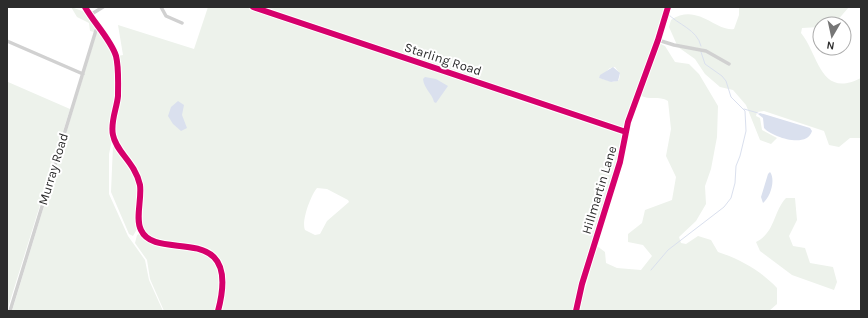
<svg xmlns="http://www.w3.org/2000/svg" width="868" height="318" font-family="Karla,sans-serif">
	<rect width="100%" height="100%" fill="#fff"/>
	<!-- green -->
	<path fill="#edf2eb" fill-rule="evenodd" d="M71,7L85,12L94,26V32L90,31L89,23L77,17Z
		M208,7H248L621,133L623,137L620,158L579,288L575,311H219C229,279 228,251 188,244C173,242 156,244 144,232L142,222L143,196L139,175L134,163L118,143L114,132L120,99L118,56L123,55L118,25L194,49ZM317,188L327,189L348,200L349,202L327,221L320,234L315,235L305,230C301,221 311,195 317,188Z
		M258,7H667L656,42L626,126L621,128ZM615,67L620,74L619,80L613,82L599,78L610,68Z
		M739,7H849L836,22L820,24V27L802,28L801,33C819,55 820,99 861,78V138H850L839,147L829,145L824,131L764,111L757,112L756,116L760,118L762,130L777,138L771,144L760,140L746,105L733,90L720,87L705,74L695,59L678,47L703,51L730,63L704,49L677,45L669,27L671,20C697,2 716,32 734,29L739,15Z
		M97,32L100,33L112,52L115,66L116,98L111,132L112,140L109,154V194L128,236L145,260L149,280L163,311H12Z
		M659,43L665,46L675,62L689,64L699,74L718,106L717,137L711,169L705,186L706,204L696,221L679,237L681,243L686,244L698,236L711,240L718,252C740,259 761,271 777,288V304L769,311H579L597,246L605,252L606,263L617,268L641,270L652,256L643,245L628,242V234L642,223L645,210L672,200L676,177L666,156L671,129L668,101C659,95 649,101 640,95Z
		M8,82L70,109L7,311V84Z
		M113,145L134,172L139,189L137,229L133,236L129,234L111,192Z
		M786,198H795L797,220L789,236L793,246L805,248L810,263L833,267L837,282L834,290L792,275L760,251L756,242C775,233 773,212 786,198Z
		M139,234C143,236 146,240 152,242C164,247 178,245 191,249C225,257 223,284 216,311H164L150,279L147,260L135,243L137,235Z"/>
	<!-- water -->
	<path fill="#dae0ee" d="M613,67L620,73L618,81L611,82L599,78L600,75Z
		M425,77L436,79L448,86L436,103L434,102C432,93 424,89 423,79Z
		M178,101L184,105L182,115L187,128L181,131L173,124L168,116L171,107Z
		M760,113L810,128L812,131C807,149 772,137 764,128L763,118L758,114Z
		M770,172C776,180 770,198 763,203L761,197L768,174Z"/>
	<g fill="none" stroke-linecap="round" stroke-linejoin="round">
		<!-- stream -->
		<path stroke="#dae0ee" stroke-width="1" d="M663,7L665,10
			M667,13C678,25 697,29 701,46
			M744,109L758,113
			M651,270L668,250L724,207L731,198L735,183L736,166L740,156L746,131L745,111L731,97L726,81L722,76L705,64L701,52"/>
		<!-- minor -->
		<path stroke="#d1d1d1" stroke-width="3.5" d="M85,7C94,23 111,40 116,56C119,68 118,83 118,96C117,108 110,122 113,135C116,152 135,162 140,185C142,199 135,219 141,230C156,264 243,217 218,311
			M161,7L166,16L182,23
			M253,7L626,132
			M90,15L103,7
			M658,40L674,45L706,51L729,64
			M7,41L83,74
			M10,311L97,27
			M576,311L582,284L620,162L628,122L658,40L668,7"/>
		<!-- cycleway casing -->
		<g stroke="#fff" stroke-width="8">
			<path id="cycleway" d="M85,7C94,23 111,40 116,56C119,68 118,83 118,96C117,108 110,122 113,135C116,152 135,162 140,185C142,199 135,219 141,230C156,264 243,217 218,311
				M253,7L626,132
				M576,311L582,284L620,162L628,122L658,40L668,7"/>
		</g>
		<!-- cycleway -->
		<use href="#cycleway" stroke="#d6006c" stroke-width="6"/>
	</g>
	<g text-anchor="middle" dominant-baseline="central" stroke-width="4" stroke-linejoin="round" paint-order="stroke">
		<!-- street labels -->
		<g font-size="13" fill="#2c2c2c" stroke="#fff">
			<text transform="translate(443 59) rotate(18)">Starling Road</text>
			<text transform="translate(53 169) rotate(-73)">Murray Road</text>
			<text transform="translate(599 190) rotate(-73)">Hillmartin Lane</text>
		</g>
	</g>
	<!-- border -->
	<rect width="868" height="318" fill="none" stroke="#2c2c2c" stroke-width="16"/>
	<!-- north arrow -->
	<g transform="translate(832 36) rotate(189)"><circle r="19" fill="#ffffff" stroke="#ababab"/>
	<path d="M0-3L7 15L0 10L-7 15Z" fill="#767676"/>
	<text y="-6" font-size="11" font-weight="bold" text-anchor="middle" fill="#2c2c2c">N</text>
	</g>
</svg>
